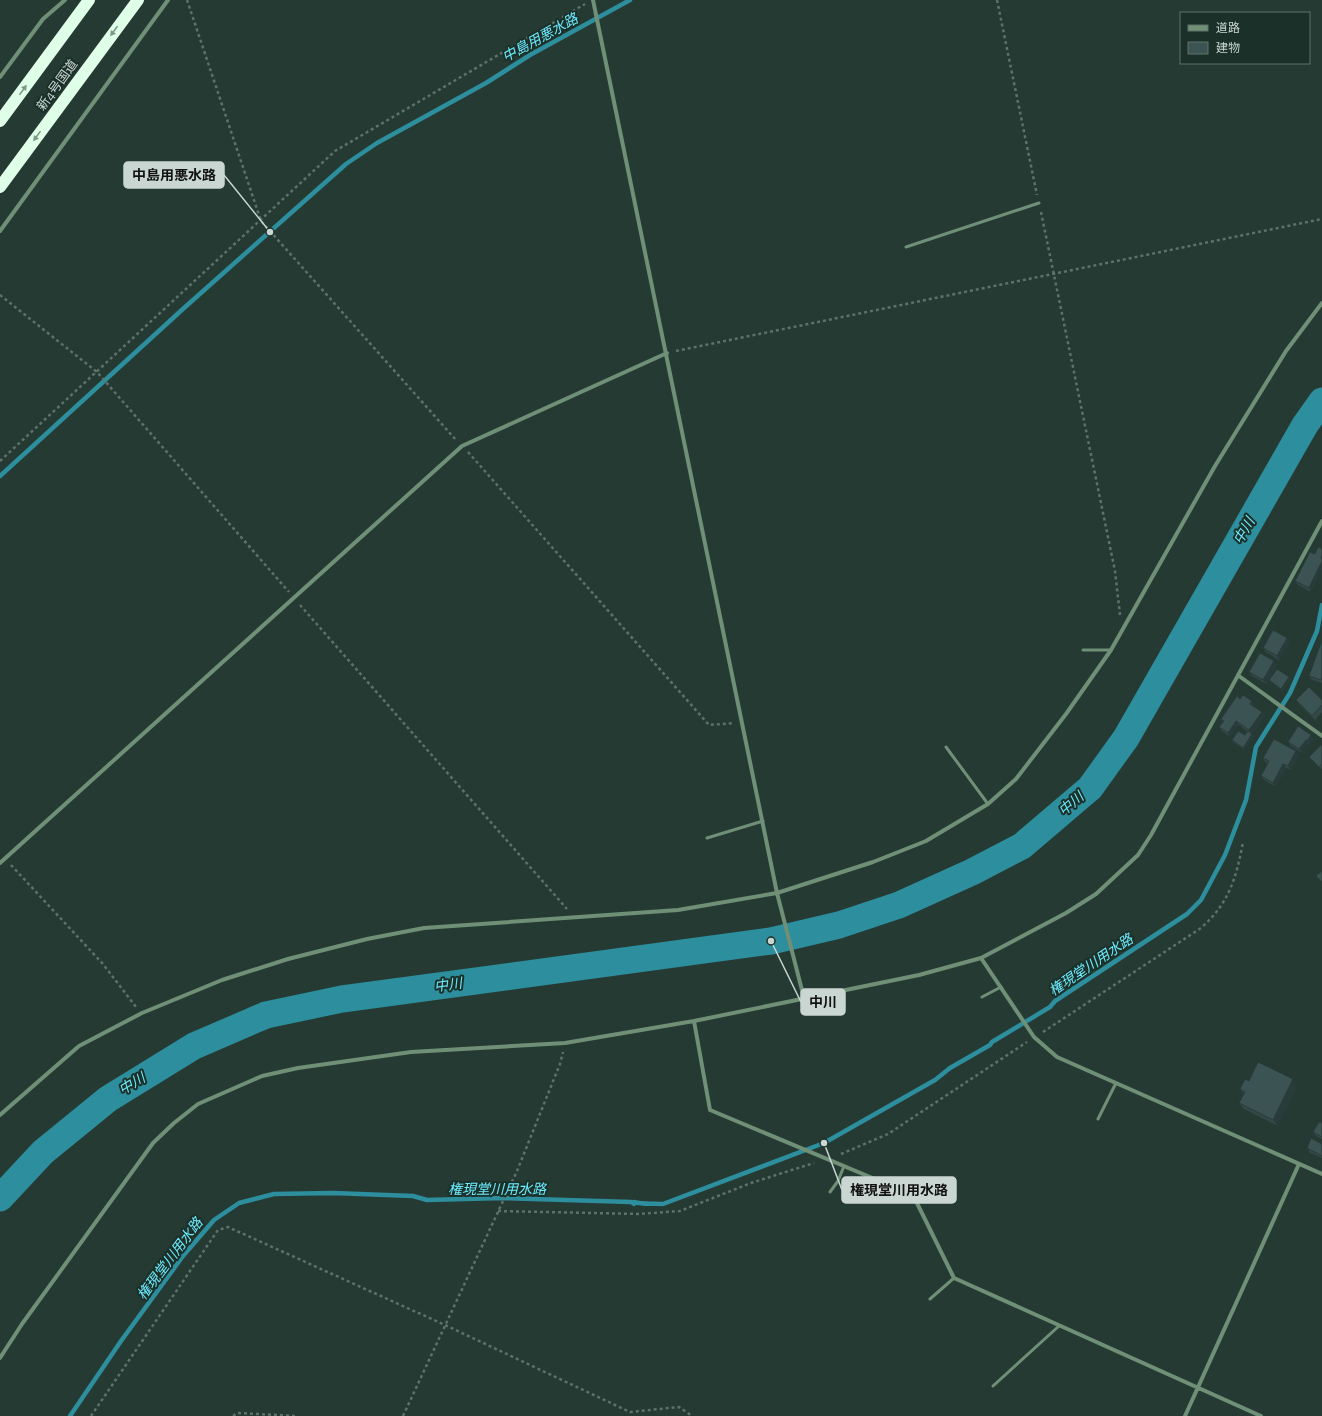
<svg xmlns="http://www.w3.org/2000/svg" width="1322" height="1416" font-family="'Zilla Slab','Noto Sans JP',serif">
	<rect width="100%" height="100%" fill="#253a33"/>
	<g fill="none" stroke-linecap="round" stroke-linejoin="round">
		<!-- stream -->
		<path stroke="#2d8e9d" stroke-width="4.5" d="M0,476L184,308L346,164L377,143L486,83L530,55L630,0
			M70,1416L121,1341L183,1256L214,1220L239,1203L274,1194L333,1193L413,1196L427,1200L503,1198L631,1202L634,1204V1202C644,1205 653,1203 663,1204L824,1143L935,1080L950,1068L990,1045L992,1042L1050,1007L1055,1001L1187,914L1201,900L1225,855L1246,800L1256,747L1290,693L1317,631L1322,605"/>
		<!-- river -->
		<path stroke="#2d8e9d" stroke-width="27" d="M0,1198L43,1152L108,1099L194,1046L266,1015L342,999L771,941L839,925L899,905L972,872L1022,846L1090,788L1126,738L1305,425L1322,401"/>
		<!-- path -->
		<path stroke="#5e716a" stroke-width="2.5" stroke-dasharray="3 3" stroke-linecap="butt" d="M187,0L261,221L456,440
			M997,0L1037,195
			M1041,212L1115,571L1120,615
			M0,295L97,372L289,592
			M676,351L1322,219
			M468,452L709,725L734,723
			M0,461L335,151L585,4
			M300,605L567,909
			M11,865L103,964L136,1007
			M1043,1032L1201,928C1229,903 1236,879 1243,842
			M841,1154L888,1134L1027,1042
			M498,1211L639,1214L680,1211L751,1183L814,1163
			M91,1416L218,1230L228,1227L445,1325L630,1412L679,1407L692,1416
			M233,1416L237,1413L297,1416
			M403,1416L517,1171L560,1064L563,1052"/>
		<!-- lane -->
		<path stroke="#6f8f77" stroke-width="3" d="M906,247L1039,203
			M1083,650H1111
			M946,747L988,804
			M707,838L763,821
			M982,997L1001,987
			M1098,1119L1116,1083
			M830,1192L838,1181L844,1166
			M930,1299L954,1278
			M993,1386L1059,1326"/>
		<!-- street -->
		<path stroke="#6f8f77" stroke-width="4" d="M593,0L777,893L804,998
			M0,77L43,19L65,0
			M0,231L168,0
			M1239,676L1322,736
			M0,863L462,446L667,353
			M981,958L1034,1037L1057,1057L1322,1174
			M694,1021L710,1110L913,1195L954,1278L1261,1416
			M0,1115L79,1046L142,1013L222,980L288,959L367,939L424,928L678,910L777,893L873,862L911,847L926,841L988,804L1016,779L1066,714L1111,650L1215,466L1286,351L1322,303
			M0,1358L22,1324L153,1143L174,1123L198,1104L262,1076L298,1068L411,1052L565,1043L694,1021L919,975L981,958L1066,913L1096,894L1138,855L1151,835L1322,521
			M1185,1416L1299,1164"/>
		<!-- highway -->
		<path stroke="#e0ffe8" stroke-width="12" d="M0,121L89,0
			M0,187L138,0"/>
	</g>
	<!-- wall -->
	<path fill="#334847" d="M1315,554L1311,592L1298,585L1295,581Z
		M1287,638L1290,642L1279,660L1266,652L1263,648Z
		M1322,640V683L1312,680L1309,676Z
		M1277,665L1266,684L1252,676L1249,672Z
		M1289,677L1291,679L1283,691L1271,682L1269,680Z
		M1296,700H1322V712L1315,720L1299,704Z
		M1252,701L1255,705L1254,707L1265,716L1252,734L1254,736L1244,750L1233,742L1232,740L1245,735L1247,731L1239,725L1230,737L1222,731L1219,727L1223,722L1221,719Z
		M1314,739L1310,745L1308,744L1302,753L1291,746L1288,742Z
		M1322,747V768L1321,769L1309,757Z
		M1299,755L1291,770L1286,768L1276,787L1264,780L1261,776L1268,763H1266L1263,758Z
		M1249,1081L1297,1085L1278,1126L1244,1109L1239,1103L1244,1094L1240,1089Z
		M1322,1123V1139L1316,1136L1313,1132Z
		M1322,1144V1158L1310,1153L1307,1148Z"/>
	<!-- shaded-wall -->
	<path fill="#293b3a" d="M1322,561V570L1311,592L1309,588Z
		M1287,638L1290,642L1279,660L1277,656Z
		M1274,661L1277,665L1266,684L1263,680Z
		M1289,677L1291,679L1283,691L1281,689Z
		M1252,701L1255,705L1253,708L1250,704Z
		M1262,712L1265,716L1252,734L1254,736L1244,750L1243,748L1252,734L1249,730Z
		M1236,721L1239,725L1230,737L1228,733Z
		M1311,735L1314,739L1310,745L1307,741Z
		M1306,740L1308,744L1302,753L1299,749Z
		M1296,751L1299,755L1291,770L1288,766Z
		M1283,764L1286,768L1276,787L1273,783Z
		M1293,1079L1297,1085L1278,1126L1273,1120Z"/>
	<!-- building -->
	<path fill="#3b5453" stroke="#293b3a" d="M1318,547L1322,549V556L1321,558H1322V561L1309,588L1295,581L1310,552L1315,554Z
		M1273,630L1287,638L1277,656L1263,648Z
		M1322,640V677L1321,680L1309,676Z
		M1260,653L1274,661L1263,680L1249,672Z
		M1277,669L1289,677L1281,689L1269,680Z
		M1309,687L1322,700V705L1312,716L1296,700Z
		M1243,695L1252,701L1250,704L1262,712L1249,730L1236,721L1228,733L1219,727L1224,721L1221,719L1237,696L1240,699Z
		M1298,726L1311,735L1307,741L1306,740L1299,749L1288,742Z
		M1238,731L1245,735L1248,731L1252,734L1243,748L1232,740Z
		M1274,739L1296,751L1288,766L1283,764L1273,783L1261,776L1269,761L1263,758Z
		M1321,745L1322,747V764L1319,767L1309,757Z
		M1322,871V882L1316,876Z
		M1258,1062L1293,1079L1273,1120L1239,1103L1245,1092L1240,1089L1245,1079L1249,1081Z
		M1319,1122L1322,1123V1137L1313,1132Z
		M1311,1138L1322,1144V1156L1307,1148Z"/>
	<!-- one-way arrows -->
	<defs><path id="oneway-solid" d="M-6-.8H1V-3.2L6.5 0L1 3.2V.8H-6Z"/></defs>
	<g fill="#7e9888">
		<use href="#oneway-solid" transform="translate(114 31) rotate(126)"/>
		<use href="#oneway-solid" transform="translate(23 90) rotate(-54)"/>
		<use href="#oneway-solid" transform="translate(37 136) rotate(126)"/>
	</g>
	<g text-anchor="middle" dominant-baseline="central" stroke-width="4" stroke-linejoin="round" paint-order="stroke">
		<!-- street labels -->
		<g font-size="13" fill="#c9d6d1" stroke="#1b3029">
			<text transform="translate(57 85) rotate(-54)">新4号国道</text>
		</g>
		<!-- water labels -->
		<g font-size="14" font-style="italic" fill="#6deafe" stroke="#1b3029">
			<text transform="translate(540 38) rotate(-29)">中島用悪水路</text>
			<text transform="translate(1244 531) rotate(-60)">中川</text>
			<text transform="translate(1071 804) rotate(-41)">中川</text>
			<text transform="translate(1091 965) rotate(-34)">権現堂川用水路</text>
			<text transform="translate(448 985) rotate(-8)">中川</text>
			<text transform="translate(132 1084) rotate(-31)">中川</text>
			<text x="497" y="1189">権現堂川用水路</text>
			<text transform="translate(170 1259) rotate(-53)">権現堂川用水路</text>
		</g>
	</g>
	<!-- callouts -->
	<path fill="none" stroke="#c9d6d1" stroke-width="1.5" d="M270 232L224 175M771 941L801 1002M824 1143L842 1190"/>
	<g fill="#c9d6d1" stroke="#1b3029" stroke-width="1.5">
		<circle cx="270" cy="232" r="4"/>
		<circle cx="771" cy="941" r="4"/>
		<circle cx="824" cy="1143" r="4"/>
	</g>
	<g fill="#c9d6d1" stroke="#c9d6d1" stroke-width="1.5">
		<rect x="124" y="162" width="100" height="26" rx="4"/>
		<rect x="801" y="989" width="44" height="26" rx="4"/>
		<rect x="842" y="1177" width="114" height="26" rx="4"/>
	</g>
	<g font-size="14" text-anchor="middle" font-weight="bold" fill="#111">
		<text x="174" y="180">中島用悪水路</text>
		<text x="823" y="1007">中川</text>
		<text x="899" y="1195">権現堂川用水路</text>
	</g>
	<!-- legend -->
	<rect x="1180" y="12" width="130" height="52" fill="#1b3029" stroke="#61726c"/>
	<rect x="1188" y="25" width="20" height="6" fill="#6f8f77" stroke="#61726c"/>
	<text x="1216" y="32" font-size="12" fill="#c9d6d1">道路</text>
	<rect x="1188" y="42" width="20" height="12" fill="#3b5453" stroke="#61726c"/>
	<text x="1216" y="52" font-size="12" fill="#c9d6d1">建物</text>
</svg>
